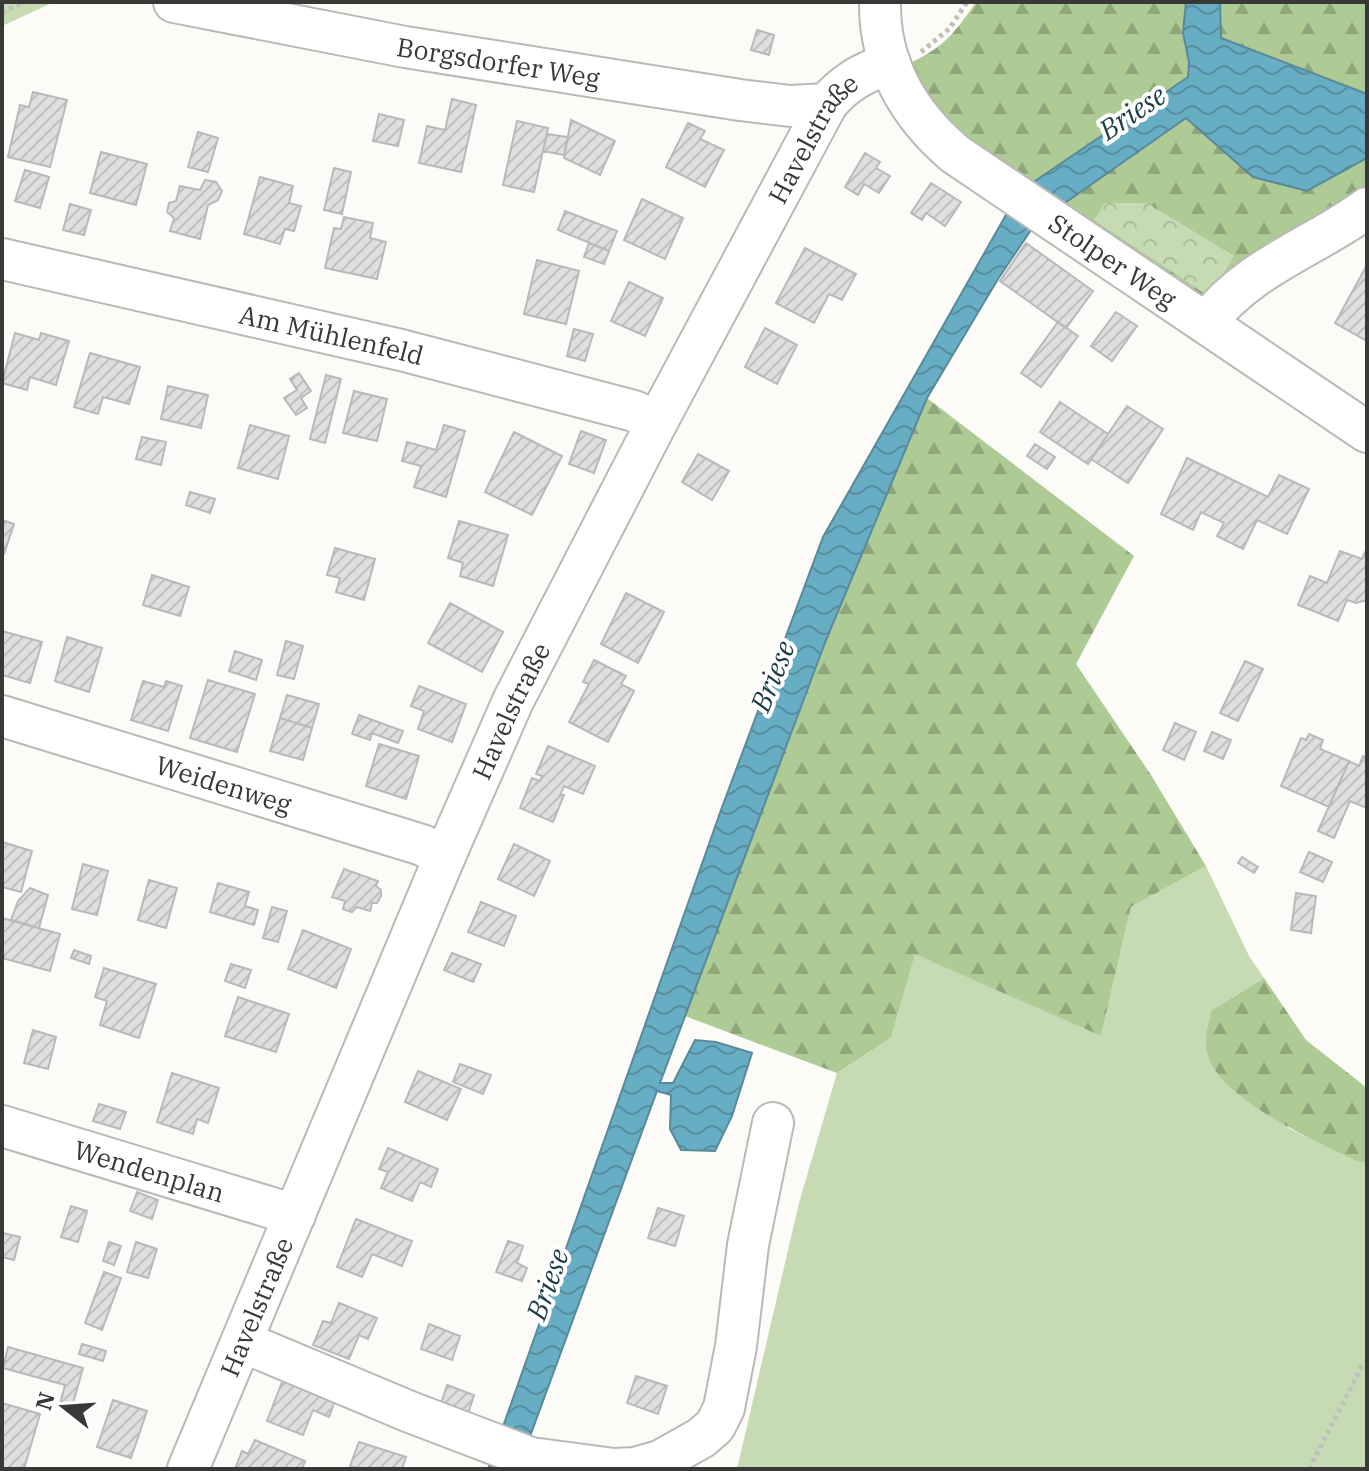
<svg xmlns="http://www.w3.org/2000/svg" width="1369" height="1471" font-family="'IBM Plex Serif',serif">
	<defs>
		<pattern id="forest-firs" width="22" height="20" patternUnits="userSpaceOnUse" patternTransform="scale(2)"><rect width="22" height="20" fill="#aeca95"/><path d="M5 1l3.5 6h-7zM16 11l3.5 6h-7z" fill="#8fa57a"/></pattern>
		<pattern id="park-crowns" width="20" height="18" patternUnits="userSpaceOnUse" patternTransform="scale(2)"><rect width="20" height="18" fill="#c6dbb3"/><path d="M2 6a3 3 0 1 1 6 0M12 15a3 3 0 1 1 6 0" fill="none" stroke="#abbd9b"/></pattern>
		<pattern id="water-waves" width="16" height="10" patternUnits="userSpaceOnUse" patternTransform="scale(2)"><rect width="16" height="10" fill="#67adc4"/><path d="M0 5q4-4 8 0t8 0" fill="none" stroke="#568ea0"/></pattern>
		<pattern id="building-hatch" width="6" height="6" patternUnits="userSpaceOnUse" patternTransform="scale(2)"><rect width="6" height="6" fill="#dfdee1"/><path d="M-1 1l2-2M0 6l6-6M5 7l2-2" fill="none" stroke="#c0bfc2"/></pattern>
	</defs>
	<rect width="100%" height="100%" fill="#fcfbf8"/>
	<!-- grass -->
	<path fill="#c6dbb3" d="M2,2H54L2,26Z
		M1206,866L1249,956L1264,978L1212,1010L1288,1128L1358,1162L1367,1163V1469H737L799,1203L837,1073L891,1038L915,953L1101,1036L1131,907Z"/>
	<!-- forest -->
	<path fill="url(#forest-firs)" d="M976,2H1186L1183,33L1189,62L1188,76L1019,192L960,150L899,68C940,50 951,39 976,2Z
		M1220,2H1367V94L1221,38Z
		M1186,117L1253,177L1307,191L1367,158V196L1207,316L1048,212Z
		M927,398L1134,556L1076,664L1151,775L1206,866L1131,907L1101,1036L915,954L891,1038L837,1073L685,1016L826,640Z
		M1264,978L1306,1040L1367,1088V1163L1358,1162C1319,1143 1216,1098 1207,1052C1204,1037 1208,1025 1212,1010Z"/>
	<!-- park -->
	<path fill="url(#park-crowns)" d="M1105,203H1147L1234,256L1210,297L1094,220Z"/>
	<!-- water -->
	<path fill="url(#water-waves)" stroke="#598a9a" stroke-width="2" d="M1186,2H1220L1221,38L1367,94V158L1307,191L1253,177L1186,118L1035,224L998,279L927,398L826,640L660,1083H673L695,1040L716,1042L752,1053L732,1116L715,1151L681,1150L670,1129L671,1095L657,1091L518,1469H488L721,810L823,537L1019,192L1188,77L1189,62L1183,33Z"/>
	<!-- building -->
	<path fill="url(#building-hatch)" stroke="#b9b9bc" stroke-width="2" d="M757,30L774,35L769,55L751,50Z
		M33,92L67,100L50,167L8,157L20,105L29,107Z
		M452,99L476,105L461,172L419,163L427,126L445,130Z
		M379,114L404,120L398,146L373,141Z
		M571,120L615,141L600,175L564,158Z
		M517,121L548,128L534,192L503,185Z
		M688,123L705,131L700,139L724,150L705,187L666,167Z
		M198,132L218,138L208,172L188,167Z
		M547,134L568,137L564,155L543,151Z
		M101,152L147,164L136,205L90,193Z
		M865,153L880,162L876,168L890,176L879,193L864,184L858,195L845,187Z
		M334,168L351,172L342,214L324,210Z
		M25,170L49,177L40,208L15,201Z
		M260,177L293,186L289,203L301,206L294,231L285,229L280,244L244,234Z
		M205,180L216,182L222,191L218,200L208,205L200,239L170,231L174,218L167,212L169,203L176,201L180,186L200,190Z
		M931,183L961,202L945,226L926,213L922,220L911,213Z
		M642,199L683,218L665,259L624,240Z
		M70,204L91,210L84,235L63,230Z
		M565,211L617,231L609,251L558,230Z
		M344,217L373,223L370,238L386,242L377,279L325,268L334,228L341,229Z
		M589,243L609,251L604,264L584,257Z
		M1026,243L1093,291L1066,328L1000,281Z
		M805,248L856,274L842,300L829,294L814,323L776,303Z
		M537,260L579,271L566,324L524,314Z
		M1367,265V341L1335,323Z
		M629,282L663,298L645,336L611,321Z
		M1116,312L1137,326L1112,361L1091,346Z
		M1058,322L1078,336L1041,387L1021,373Z
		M765,328L797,345L777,384L745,367Z
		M574,329L593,334L585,361L567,356Z
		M15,333L39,340L41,333L69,341L56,385L30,377L27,390L2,383Z
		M90,353L140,367L129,404L103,397L98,414L74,407Z
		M299,373L311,391L301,398L307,408L296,415L284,398L297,390L290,379Z
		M326,375L341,379L325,443L310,439Z
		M168,386L208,395L201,428L161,419Z
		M354,391L387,399L377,441L343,433Z
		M1060,402L1108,434L1088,464L1040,432Z
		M1127,406L1163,429L1128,483L1091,459Z
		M250,425L289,436L278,479L238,468Z
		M444,425L465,431L446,497L414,487L421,466L402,461L407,442L436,450Z
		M581,431L606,440L594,473L569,464Z
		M514,432L562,456L532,515L485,492Z
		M142,437L166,442L161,465L136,459Z
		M1035,444L1055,457L1047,469L1027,456Z
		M698,454L729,471L712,500L682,482Z
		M1187,458L1268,497L1279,475L1309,489L1287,534L1257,520L1243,549L1217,536L1224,523L1201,512L1193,530L1161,514Z
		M190,492L215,499L210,513L186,505Z
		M2,520L14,524L4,554L2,553Z
		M459,521L508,535L493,586L460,576L463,563L448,558Z
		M335,548L375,559L364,600L336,592L340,578L327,575Z
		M1366,550L1367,600L1356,603L1347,600L1338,621L1298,605L1310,576L1327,583L1340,551L1362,559Z
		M152,575L189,587L180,616L143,605Z
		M626,593L664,612L638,663L601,644Z
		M450,603L503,632L482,672L428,643Z
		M2,631L42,642L30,683L2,675Z
		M67,637L102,648L89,692L55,681Z
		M286,641L303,646L294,679L277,675Z
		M235,651L262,660L256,680L229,671Z
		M594,660L626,676L621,684L634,691L608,742L569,722L589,684L583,682Z
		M1245,661L1263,669L1238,721L1220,713Z
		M208,680L255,694L237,752L190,738Z
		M143,681L164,687L166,681L182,686L168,731L131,720Z
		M419,686L466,704L452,742L418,729L424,711L411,706Z
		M287,695L319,704L312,728L280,718Z
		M359,715L403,731L398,743L372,733L370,740L352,734Z
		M280,718L312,728L303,760L270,751Z
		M1175,723L1196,732L1184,760L1163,750Z
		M1212,732L1231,740L1223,759L1204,751Z
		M1309,734L1323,740L1320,749L1349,761L1329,807L1281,786L1301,738L1306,740Z
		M379,744L419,756L406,799L366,786Z
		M548,746L595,766L583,794L564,786L560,795H564L553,822L520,808L532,778L540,781L542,776L536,774Z
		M1363,756L1367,758V808L1350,801L1334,838L1318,831L1349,761L1359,766Z
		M2,842L32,851L21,892L2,887Z
		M514,844L550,861L534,896L498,879Z
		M1309,852L1332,862L1323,882L1300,872Z
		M1242,857L1258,867L1254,873L1238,863Z
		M83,864L108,871L97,915L72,909Z
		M344,869L378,881L376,886L381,890V896L377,903H372L370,911L357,907L352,912L343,909L345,901L332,897Z
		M149,880L177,888L166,928L138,920Z
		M218,883L249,892L245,906L258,910L254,925L210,912Z
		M30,888L48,895L39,928L11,920L18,901Z
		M1296,893L1316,896L1311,933L1291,930Z
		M481,902L516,916L504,946L468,932Z
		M272,907L287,911L278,942L263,938Z
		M2,918L60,934L50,971L2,958Z
		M303,930L351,949L336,988L288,969Z
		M74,950L91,956L89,964L71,958Z
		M452,953L481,964L473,982L444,970Z
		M231,964L251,970L245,988L225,981Z
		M104,968L156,984L139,1038L100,1025L107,1001L95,997Z
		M238,997L289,1014L276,1052L225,1036Z
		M33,1030L56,1037L48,1069L24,1063Z
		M460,1064L491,1075L483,1094L453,1082Z
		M418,1071L461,1089L447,1120L405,1102Z
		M172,1073L219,1088L208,1123L197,1119L193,1134L157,1122Z
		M99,1104L126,1112L120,1129L93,1121Z
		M388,1148L438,1169L431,1187L420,1182L412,1201L381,1188L388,1172L379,1169Z
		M137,1192L158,1200L152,1219L130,1211Z
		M71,1206L87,1211L78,1242L61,1237Z
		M658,1208L684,1216L675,1246L648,1238Z
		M356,1219L412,1241L402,1266L372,1254L362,1277L337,1267Z
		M3,1233L20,1237L14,1260L2,1257Z
		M508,1241L523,1246L517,1263L527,1268L522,1281L496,1272Z
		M109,1242L121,1246L114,1265L103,1261Z
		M136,1242L157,1249L148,1278L127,1272Z
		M104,1272L121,1278L102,1330L85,1323Z
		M339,1303L377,1318L368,1339L359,1335L349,1359L313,1345L323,1321L331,1323Z
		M429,1324L460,1336L452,1360L421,1349Z
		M82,1344L106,1351L103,1361L79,1354Z
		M8,1347L83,1368L72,1407L60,1404L65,1385L3,1368Z
		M287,1369L339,1390L329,1417L313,1410L303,1435L267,1421Z
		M636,1376L667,1386L658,1414L627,1403Z
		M447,1385L474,1395L467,1417L440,1407Z
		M113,1400L147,1411L131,1458L97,1447Z
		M2,1403L40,1414L24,1469H2Z
		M255,1440L305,1461L302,1469H235L242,1451L248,1454Z
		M359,1442L406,1457L402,1469H359L350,1466Z"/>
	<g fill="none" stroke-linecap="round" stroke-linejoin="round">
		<!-- minor casing -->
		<g stroke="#bab9b6" stroke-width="44">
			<g id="minor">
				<path id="s1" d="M174,2L405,47L740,100L790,106L827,104"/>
				<path id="s2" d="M880,2C879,64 909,115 955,154L1367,432"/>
				<path id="s3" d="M2,259L401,350L634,411L657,422"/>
				<path d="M1207,322C1247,268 1314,247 1367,208"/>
				<path id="s4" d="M2,716L422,845L445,856"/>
				<path id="s5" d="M2,1126L295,1215"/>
				<path d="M243,1342L410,1412L531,1458L614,1469L635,1468L660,1461L701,1438L715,1426L724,1408L736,1346L748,1245L773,1123"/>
				<path id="s6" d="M188,1469L445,856L513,701L657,422L827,104C845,82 863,73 890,63"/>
			</g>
		</g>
		<!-- path -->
		<path stroke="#c0bfbd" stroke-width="5" stroke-dasharray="4 4" stroke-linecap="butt" d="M2,12L24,2
			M921,52L949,29L967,2
			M1309,1469L1362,1366L1367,1362"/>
		<!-- minor -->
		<use href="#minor" stroke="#fff" stroke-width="40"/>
	</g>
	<g text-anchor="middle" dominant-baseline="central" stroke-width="8" stroke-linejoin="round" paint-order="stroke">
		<!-- street labels -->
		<g font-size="26" fill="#383837" stroke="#fff">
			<text stroke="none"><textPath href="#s1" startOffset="330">Borgsdorfer Weg</textPath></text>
			<text stroke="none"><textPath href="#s6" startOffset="1472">Havelstraße</textPath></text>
			<text stroke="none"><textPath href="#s2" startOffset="366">Stolper Weg</textPath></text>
			<text stroke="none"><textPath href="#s3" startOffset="338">Am Mühlenfeld</textPath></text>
			<text stroke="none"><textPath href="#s6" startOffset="824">Havelstraße</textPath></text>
			<text stroke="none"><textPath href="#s4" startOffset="232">Weidenweg</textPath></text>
			<text stroke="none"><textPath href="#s5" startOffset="154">Wendenplan</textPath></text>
			<text stroke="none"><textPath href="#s6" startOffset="176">Havelstraße</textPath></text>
		</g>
		<!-- water labels -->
		<g font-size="28" font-style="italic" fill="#1a3c46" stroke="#fff">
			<text transform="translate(1132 112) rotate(-34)">Briese</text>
			<text transform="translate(772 676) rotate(-68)">Briese</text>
			<text transform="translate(547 1284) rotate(-70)">Briese</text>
		</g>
	</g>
	<!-- border -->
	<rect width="1369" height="1471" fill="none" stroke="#383837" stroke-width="8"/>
	<!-- north arrow -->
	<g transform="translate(64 1407) rotate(287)" stroke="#ffffff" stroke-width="6" paint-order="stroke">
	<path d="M0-6L14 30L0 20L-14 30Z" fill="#383837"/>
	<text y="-12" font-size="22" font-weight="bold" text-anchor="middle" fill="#383837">N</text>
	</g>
</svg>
